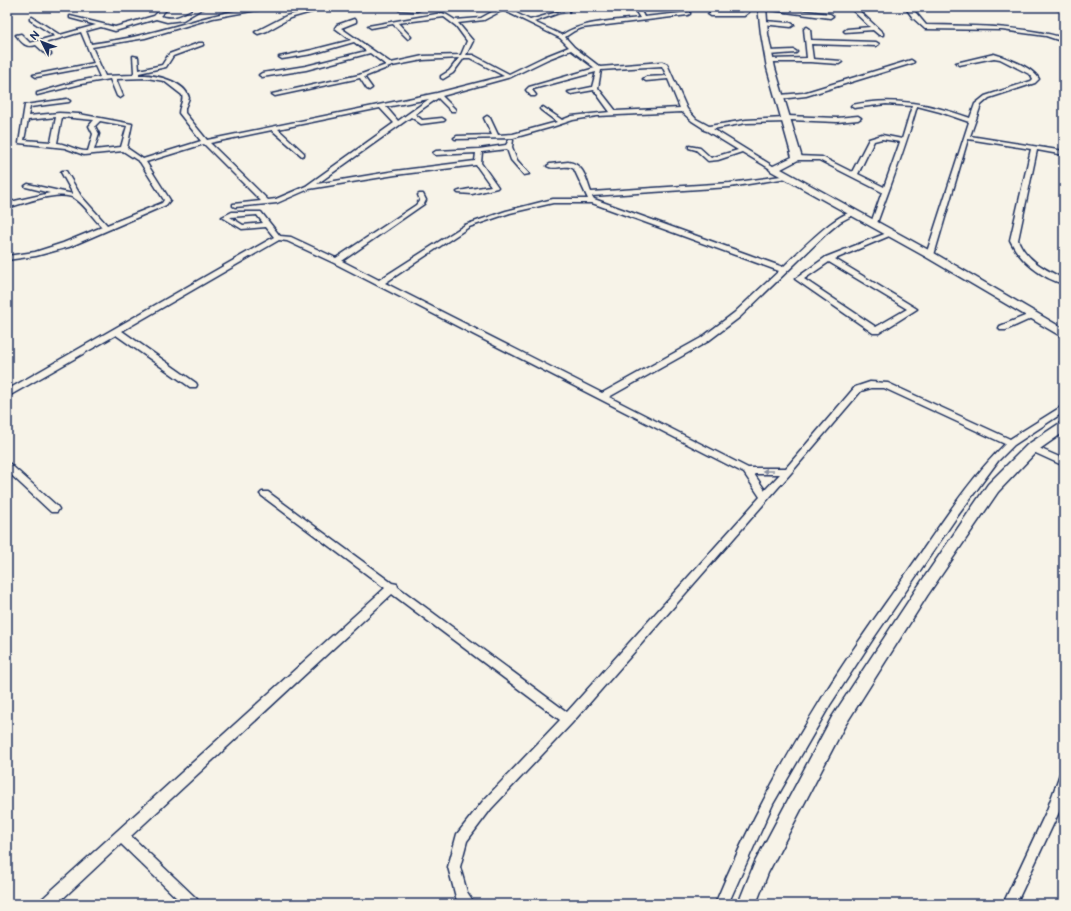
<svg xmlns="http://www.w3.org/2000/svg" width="1071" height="911" font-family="'Balsamiq Sans',sans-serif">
	<rect width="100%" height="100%" fill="#f7f3e8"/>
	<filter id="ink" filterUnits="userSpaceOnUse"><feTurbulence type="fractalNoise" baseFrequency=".025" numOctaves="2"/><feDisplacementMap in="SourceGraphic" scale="8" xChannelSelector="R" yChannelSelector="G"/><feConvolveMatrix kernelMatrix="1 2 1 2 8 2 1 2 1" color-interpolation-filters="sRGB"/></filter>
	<g filter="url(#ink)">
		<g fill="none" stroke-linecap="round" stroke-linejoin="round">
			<!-- street casing -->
			<g stroke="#1b2f5e" stroke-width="3">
				<path id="street" d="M163,7H169L160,16C182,23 187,7 205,7L183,20L167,22L156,19L115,31L101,27L86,31L91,44C109,41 128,39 145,34C188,24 229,7 274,7L213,18L145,38L92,47L105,76L133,75L134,72L133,56L138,57L139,70L162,65L169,54L199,43H203V45L173,56L166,67L139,73V75C154,74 185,81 189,98L185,108V113L207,140L437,93L504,76L470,58H464L453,73L443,79L441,78V76L449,71L459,58L423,60L392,66L364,77L372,88L369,90L367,89L360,78L275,96L272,94L359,75L386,65L370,53L306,70L262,77L259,75L262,73L306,66L366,51L354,42L312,54L282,59L279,57L312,50L351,40L335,28L337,25L354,19L356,20V22L341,28L391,63L423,56L461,55L467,41L456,26L444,17L398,23L411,37L408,39L393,24L371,28L368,26L442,13L447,15L455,20L481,18L499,8L497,7H508L506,8L530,20L564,10L563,7H569V12L559,13L534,22L562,35C582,21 615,21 640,18L633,7H639L644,17L690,12V14L688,15L582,28L574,31L565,37L574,47L600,67L662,62L667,64L687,109L696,119L709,126L746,120L784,118L787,116L837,118L858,116L861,118L858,120L837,122L790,120L787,122L746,123L713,129L776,168V170L774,171L742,152L718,160L708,161L696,150L689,148V146L700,148L711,158L738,150L707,131L704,130L703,128L692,121L682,112L597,116L573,120L552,127L513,138L455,139L454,138L457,136L492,135L484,118L487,116L490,118L498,135L513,134L557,122L541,110L540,109L543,107L562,120L572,116L610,112L594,90L571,94L568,92L592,87L596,72L533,89L532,90L536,95L535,96H531L526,90L529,87L595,68L571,50L548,59L511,77L442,96L455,109V111H451L438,98L415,114L422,120L442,118L445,120L444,121L421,124L411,117L317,184L395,171L475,161L476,153L436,155L433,153L436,151L479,149L506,145L509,140H513L512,147L517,160L529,174L524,175L511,160L507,149L482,152L481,163L498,187L497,188L472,194L458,193L457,192C460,190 484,187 491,186L476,165L395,175L309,189L277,203L235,207L233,206V204L261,201L204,144L146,162L170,200L166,205L69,247L36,256L7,260V256L35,252L63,243L102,227C94,219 86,207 77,200C62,188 23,204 7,208V204L10,202L50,193L26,187L25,186L28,184L73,194L61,172L62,171H66L81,196L107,225L162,203L164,200L140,162L123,151L84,155L65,148L19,143L25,105L67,99L70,101L69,102L30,107L28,116L59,113L79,114L132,124L127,148L143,159L201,141L179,113C179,107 184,101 182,95L164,81L147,78L116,79L123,96L120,98L117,96L110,79L81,84L37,95V93L78,81L100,77L95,66L36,77L33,75L94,63L81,32L41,44L51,54L48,56L36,45C25,48 22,43 16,35L21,34L30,43L55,36L30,20V18L32,17L60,35L96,25L70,18V16L115,27L154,16ZM503,10L560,38L569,47L544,57L509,74L473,55H466L473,41L458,23L484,20ZM662,66L667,76L646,77L643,79L646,81L668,79L680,108L616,111L598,88L601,70ZM429,99L398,121L386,107ZM380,108L394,123L306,186L276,199L268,200L210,143L272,130L302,156L304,155V153L278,129ZM56,117L51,142L24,140L28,120ZM62,117L94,120L89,126L93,134L88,151C79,152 67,144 57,143ZM100,121L127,126L121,147L94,150L99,134L95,126Z
					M320,7H329L290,18L267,31L258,34L255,32L286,16Z
					M401,7H426L417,11L399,10V8Z
					M743,7H749V12L744,16H711L708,14L711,12H743Z
					M773,7L830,14L833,16L830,18L771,10L770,9Z
					M849,7H855L883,33V35H879L873,30L845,32L844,31L847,29L870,27Z
					M905,7H911L926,25C973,26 1019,25 1064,38V42L1046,36L1002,30L925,29L913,18Z
					M1053,7H1064V11L1054,8Z
					M764,21L791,23L794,25L791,27L762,24V22Z
					M807,27L810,29L811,40L876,42L879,44L876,46L811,44L813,59L841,61L842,62L839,64L810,62H769L768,61L771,59L807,58L804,29Z
					M794,50L797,52L796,53L768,55L765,53L768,51Z
					M994,54C1007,58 1032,67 1039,79L1035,83L989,98L981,105L970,136L1064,151V155L1037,150L1018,240C1027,261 1045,269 1064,279V284C1041,278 1020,261 1010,240L1031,149L968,139L934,255L930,257L926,255L969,122L940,112L917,106C906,146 891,184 877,223L874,225L871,223L882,192L819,160H797L794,158L797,156L822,157L852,172L869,139L882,135L902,139L912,106L886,104L854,108L851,106L852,105C893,96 932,104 970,118L975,104L985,96L1031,81L1033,79L1031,75L1000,59L994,58L959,65L956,63ZM882,139L900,142L884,187L858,174L874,141Z
					M911,60L914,62L913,63L806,96L780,99L777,97L780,95L803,93Z
					M568,162C584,164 586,179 591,192L730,183L789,175L790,176L787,178L730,187L592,196L594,199L783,267C796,255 839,209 856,212L857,213L840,222L827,233L740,317L707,342L609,397L748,468H786L855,387L870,382L888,383L1010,439L1064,405V412L1014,445L998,461L956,518L873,639L830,705L773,804L728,904H715C744,833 781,764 822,698C848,655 879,613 908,571C938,529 968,480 1005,444L884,388H871L861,391L791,473L572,723L491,809L467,841L460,867L467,892L475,904H460L457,901L448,867L457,834L483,801L560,720L392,594L131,836L197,899L198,904H183L121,844L57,904H41L42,899L385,588L262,496L260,494L262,492H268L392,583L397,584L398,587L567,712L760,497L744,473L334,263L287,241L279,240L122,331L196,383L197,385L196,387H190L116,335L7,397V390L274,237L266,227L242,229L222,217L232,212H261L280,236L291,237L336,258L416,205L420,200L418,195L419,194H423L426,200L424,204L342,261L379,280L465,225L506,211L553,199H588L574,169C566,163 554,171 547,166L550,164ZM553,203H592L779,271L734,313L701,338L602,393L385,283L469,227L510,213ZM257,215L263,223L243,225L230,217ZM754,474H780L765,490Z
					M892,231L894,232V234L835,259L917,309L879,333H873L795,279L826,257ZM829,262L907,309L876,327L804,279Z
					M1030,314H1036L1037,316L1006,330H1000L999,328L1000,326Z
					M1032,445L1064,459V466L1029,450L1028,448L1029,446Z
					M7,463L10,464L57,506L59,509L57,512H51L7,471Z
					M1064,772V797L1059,812L1016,904H1003L1047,810L1060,774Z"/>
			</g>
			<!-- secondary casing -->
			<g stroke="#1b2f5e" stroke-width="3">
				<path id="secondary" d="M758,7H766L768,34L775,68L802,158L781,169L934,253L1064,329V338L926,257L771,171L769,169L771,167L792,157L767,68L761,34Z
					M1064,422V432L1037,451L998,492L927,596L844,727L768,873L756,904H738L755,862L832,717L917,588L988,484L1027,445L1060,423Z"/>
			</g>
			<!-- street -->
			<use href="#street" fill="#f7f3e8" fill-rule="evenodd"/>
			<!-- secondary -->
			<use href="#secondary" fill="#f7f3e8" fill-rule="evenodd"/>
		</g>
		<!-- one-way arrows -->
		<defs><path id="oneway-solid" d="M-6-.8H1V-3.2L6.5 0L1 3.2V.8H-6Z"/></defs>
		<use fill="#8991a3" href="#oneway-solid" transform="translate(768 471) rotate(180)"/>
	</g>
	<!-- margin -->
	<rect width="1071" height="911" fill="none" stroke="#f7f3e8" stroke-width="24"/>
	<rect x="12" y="12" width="1047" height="887" fill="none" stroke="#1b2f5e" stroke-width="1.5" filter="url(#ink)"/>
	<!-- north arrow -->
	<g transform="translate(42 42) rotate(312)" stroke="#f7f3e8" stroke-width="3" paint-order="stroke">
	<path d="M0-3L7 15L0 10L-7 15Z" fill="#1b2f5e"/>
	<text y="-6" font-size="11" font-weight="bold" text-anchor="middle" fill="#1b2f5e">N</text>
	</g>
</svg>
